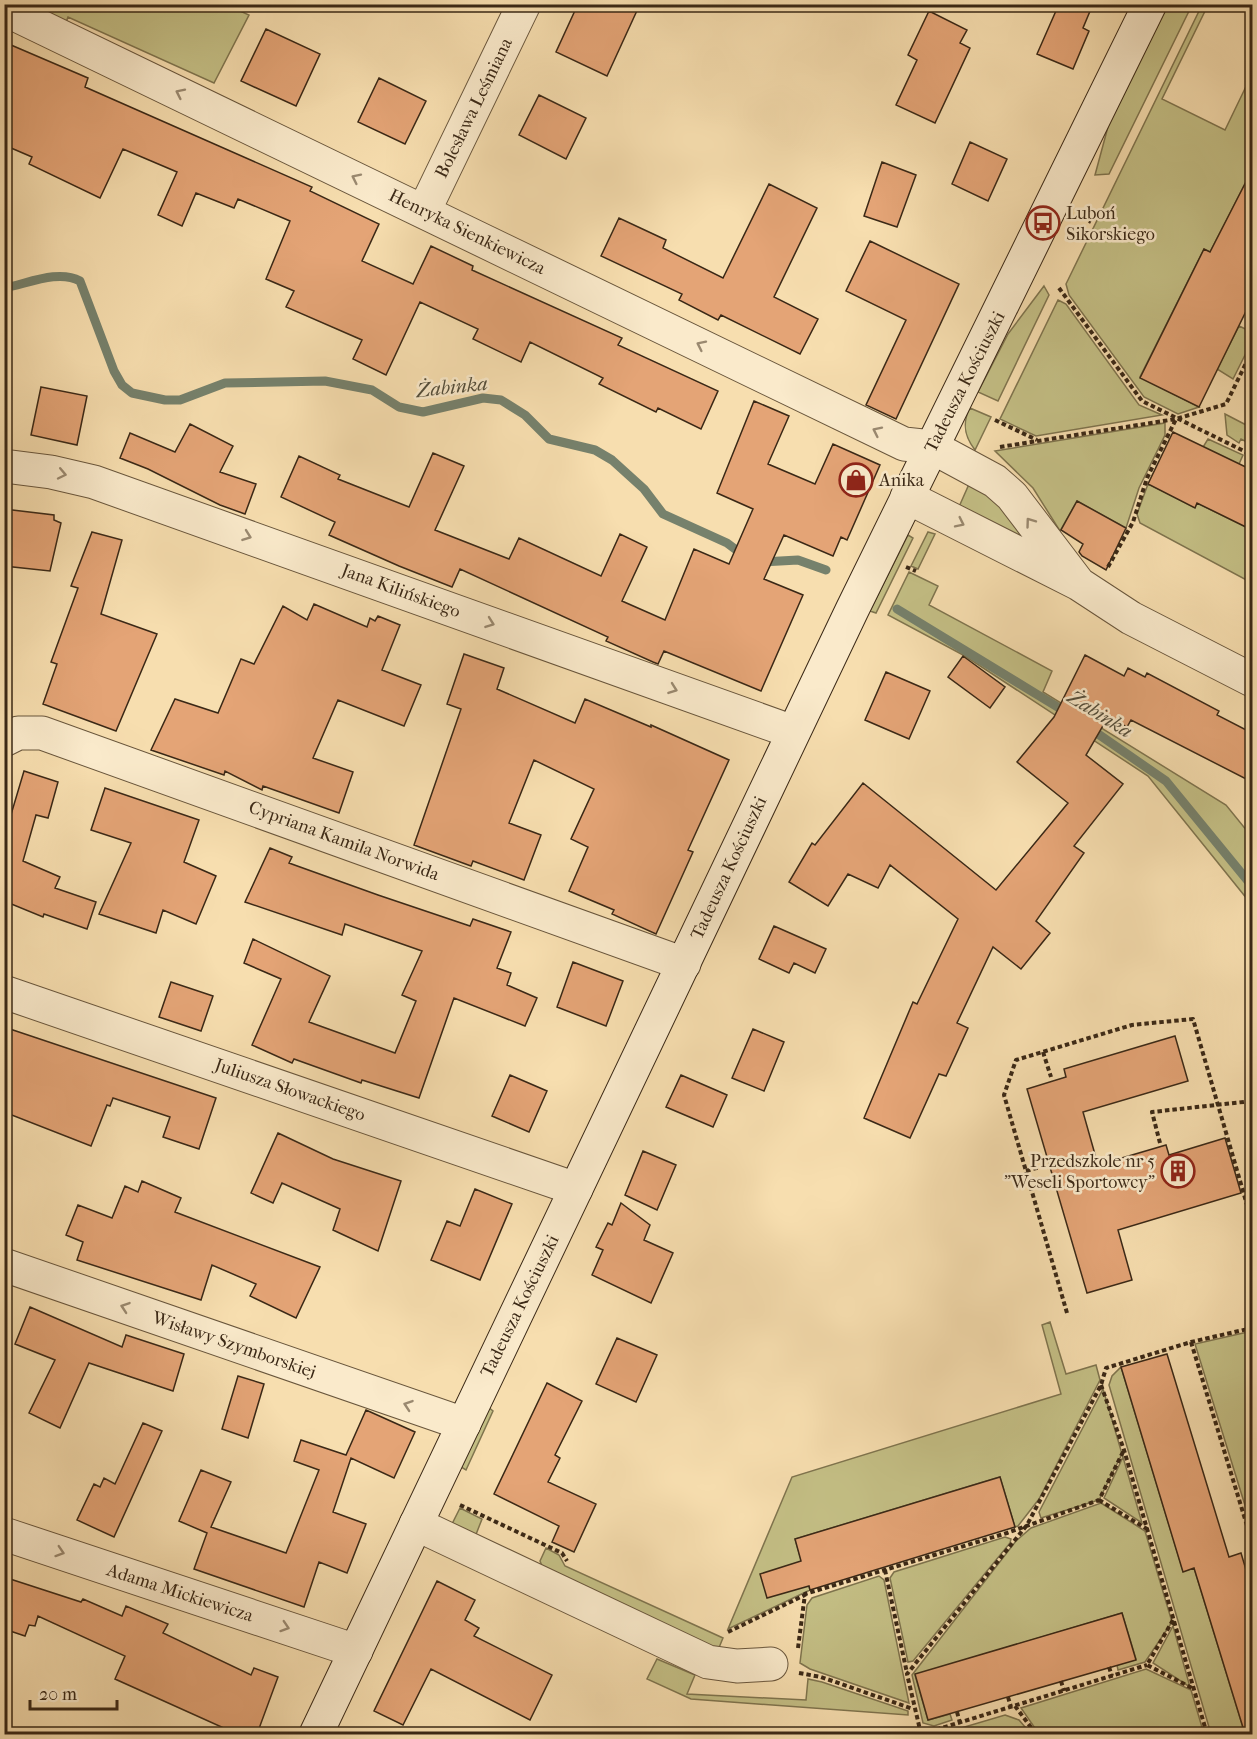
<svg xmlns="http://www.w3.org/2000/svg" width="1257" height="1739" font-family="'IM FELL French Canon',serif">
	<rect width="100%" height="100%" fill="#f7deaf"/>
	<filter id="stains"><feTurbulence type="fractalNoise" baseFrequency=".00333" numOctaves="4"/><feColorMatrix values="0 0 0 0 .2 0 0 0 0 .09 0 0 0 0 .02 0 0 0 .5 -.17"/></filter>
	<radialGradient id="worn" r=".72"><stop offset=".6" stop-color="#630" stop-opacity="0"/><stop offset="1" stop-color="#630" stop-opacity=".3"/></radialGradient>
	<!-- green -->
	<path fill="#c4bf85" stroke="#7f744e" stroke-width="1.5" d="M20,5H227L249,15L214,83L68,17L65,25Z
		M1167,5H1192L1109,174L1095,175L1109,123Z
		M1202,5H1208L1162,99L1225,130L1252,74V170L1210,252L1204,249L1140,377L1199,407L1178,414L1144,397L1069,295L1066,284Z
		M1044,286L1049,295L998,401L978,392L1008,334Z
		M1058,300L1066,304L1139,405L1162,415L1036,436L1000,419Z
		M1239,326L1252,332V341L1233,379L1217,369Z
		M970,408L991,417L975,450C964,436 962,423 970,408Z
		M1225,414L1252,428V450L1247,447L1249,443L1241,439L1239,443L1227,435Z
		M1165,423V435L1139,488L1126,528L1077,501L1060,531L1033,488L995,451Z
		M1208,439L1243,455L1239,464L1200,452Z
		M970,482L992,497L1028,540L958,509Z
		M1148,484L1194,507L1197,503L1252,530V583L1140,523L1137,514Z
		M928,532L935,534L918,569L911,566Z
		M908,535L913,538L876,613L870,611Z
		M909,572L938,586L929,605L1052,671L1043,692L1226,805L1252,837V905L1148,776L965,656L888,615Z
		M1050,1322L1066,1374L1096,1365L1100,1380L1039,1499L1018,1526L1015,1527L1000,1477L795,1539L810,1590L728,1629L792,1477L1061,1394L1042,1325Z
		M1252,1331V1519L1248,1515L1195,1344Z
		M1121,1367L1183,1571L1194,1568L1245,1734H1211L1109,1385L1112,1376Z
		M1103,1389L1122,1454L1099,1500L1041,1518L1039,1512Z
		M488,1407L493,1411L466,1470L461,1467Z
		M1123,1457L1142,1523L1104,1498Z
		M1101,1503L1145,1531L1172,1622L1145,1662L1118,1670L1117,1665L1136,1659L1122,1613L915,1675L928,1720L950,1714L952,1720L934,1726L923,1723L912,1675L1016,1541L1031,1528Z
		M460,1508L482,1519L475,1537L451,1526Z
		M1005,1537L1011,1539L1010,1543L913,1661L908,1662L890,1578L894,1572Z
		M546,1548L559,1555L565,1566L723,1638L718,1650L542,1566L540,1561Z
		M879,1576L884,1580L909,1703L810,1669L800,1663L807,1605L812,1598Z
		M1173,1626L1190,1687L1153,1663Z
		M657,1659L695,1675L687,1694L806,1700L808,1679L822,1682L908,1711V1715L691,1699L647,1679Z
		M1146,1669L1191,1690L1204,1734H1039L1021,1708Z
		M1005,1715L1019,1720L1031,1734H941Z"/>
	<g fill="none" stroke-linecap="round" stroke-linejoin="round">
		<!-- stream -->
		<path stroke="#76816c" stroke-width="9" d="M4,288C27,284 58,269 80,281L114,371L122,385L132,393L165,400H180L225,383L325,381L372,390L399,407L423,412L483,398L501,400L525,415L549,439L595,450L612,460L644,489L663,514L727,543L743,555
			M762,562L798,560L826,570
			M897,609L1069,714
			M1088,727L1166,781L1252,886"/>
	</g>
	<!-- building -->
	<path fill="#e4a476" stroke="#3a2816" stroke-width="1.5" d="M578,4H640L607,76L556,52Z
		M1059,4H1093L1083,28L1089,31L1073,69L1037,54Z
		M929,11L967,30L960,43L970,48L935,123L896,105L917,60L908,55Z
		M266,29L320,54L296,106L241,81Z
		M4,42L88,78L85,87L312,187L310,191L379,224L362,261L413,284L431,246L473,266L472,270L622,338L618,345L718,391L701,429L658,408L656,412L599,384L603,378L530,342L521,362L473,339L478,329L420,302L386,375L353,359L362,340L286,307L294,291L266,279L290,221L238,199L234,208L196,193L182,226L158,215L177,172L123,149L100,198L29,164L32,157L4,145Z
		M379,78L426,101L405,144L358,122Z
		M539,95L586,118L566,159L519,135Z
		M970,142L1007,159L988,201L952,184Z
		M882,162L916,175L897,227L864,216Z
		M1252,170V299L1199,407L1140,378L1204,249L1210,252Z
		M769,184L817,208L774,297L818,319L800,354L721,315L718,320L679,300L682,294L601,256L619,218L666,240L663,248L723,278Z
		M870,241L959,284L896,419L866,405L906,320L846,291Z
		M41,387L87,396L77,445L31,435Z
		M754,401L789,416L768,464L815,484L833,444L880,465L847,540L841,537L833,556L784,535L764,579L803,595L761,691L664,651L658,664L653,662L606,641L608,637L460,569L452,587L399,566L329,535L335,522L281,497L299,456L340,475L338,479L409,507L433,453L464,466L435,530L509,559L519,538L601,576L620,534L647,547L622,601L665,620L694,549L729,564L753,509L717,493Z
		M190,424L233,446L220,472L256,484L245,514L220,505L148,469L120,458L130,433L175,452Z
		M1173,432L1252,470V530L1197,503L1195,508L1148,484Z
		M1077,501L1126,528L1106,570L1082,556L1079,552L1083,544L1061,530Z
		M4,509L54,515V520L61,523L50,571L4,566Z
		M92,532L122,540L101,614L157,634L116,731L43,704L57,664L51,662L78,588L71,586Z
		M314,604L367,627L370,618L375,621L378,616L400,625L382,670L421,685L404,726L338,700L313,758L353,772L339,813L263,786L262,790L225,771L224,775L151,750L175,699L218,713L241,659L254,664L283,606L307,620Z
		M464,654L504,668L497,689L575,723L585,699L651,727V725L729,760L688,850L693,852L656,934L612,914L614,910L569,891L588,847L571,839L594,789L534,760L509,823L541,835L524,880L473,861L471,866L414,845L461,709L447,704Z
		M1085,655L1124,676L1128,668L1145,677L1147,673L1219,711L1217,715L1252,733V782L1131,720L1127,727L1108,717L1086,755L1123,784L1074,846L1084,853L1036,921L1050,933L1021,969L993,947L957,1023L968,1028L946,1076L939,1074L910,1138L864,1118L913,1002L917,1004L958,919L890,865L878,888L848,874L828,906L789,882L812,843L815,845L863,783L996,890L1068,803L1017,762L1054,717Z
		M963,656L1005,687L990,708L948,677Z
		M886,672L930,691L909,739L865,720Z
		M24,771L58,782L48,818L36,815L23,861L60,877L55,888L96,902L87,929L44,914L43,917L4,901V838Z
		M105,788L199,820L184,862L216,876L196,924L163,910L156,933L99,914L131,843L91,830Z
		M270,848L292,857L289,863L378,895L470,926L473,919L511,932L497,968L511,973L507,985L537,998L525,1026L454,998L419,1098L362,1080L361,1083L294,1059L292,1063L252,1045L281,979L244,963L253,939L330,976L309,1022L395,1053L416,1001L402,995L422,951L345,924L342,935L245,902Z
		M774,926L826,949L815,973L794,963L789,973L759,959Z
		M573,962L623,981L606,1026L557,1007Z
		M171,982L213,996L201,1031L159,1017Z
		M4,1027L216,1098L199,1149L163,1137L170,1117L113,1098L110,1106L107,1105L91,1146L4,1112Z
		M753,1029L784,1042L764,1091L732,1078Z
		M1175,1036L1188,1081L1083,1112L1098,1165L1166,1145L1169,1155L1225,1138L1241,1193L1118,1230L1132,1280L1087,1293L1027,1089L1066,1077L1064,1069Z
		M510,1075L547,1091L529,1132L492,1116Z
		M681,1075L727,1095L713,1127L666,1107Z
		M278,1133L333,1159L401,1181L378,1251L333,1230L340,1209L282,1183L273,1203L251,1193Z
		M643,1151L676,1165L657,1210L625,1195Z
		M142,1181L181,1198L175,1212L320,1267L296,1318L250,1296L256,1284L212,1265L201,1300L77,1260L83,1242L66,1235L78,1205L112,1218L125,1186L138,1192Z
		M475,1189L512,1204L480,1280L431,1260L447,1221L460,1226Z
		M621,1203L650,1225L644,1240L673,1253L651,1303L592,1275L603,1250L596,1247L608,1223L612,1225Z
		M30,1307L122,1347L126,1335L184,1354L173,1391L89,1363L60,1428L29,1413L55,1360L15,1344Z
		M617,1338L657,1355L636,1402L596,1384Z
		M1167,1354L1229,1557L1241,1553L1252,1590V1734H1245L1194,1568L1183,1572L1121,1367Z
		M238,1376L264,1384L248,1438L222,1429Z
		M547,1383L582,1401L555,1455L560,1458L548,1482L596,1504L574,1552L552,1542L559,1526L494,1494Z
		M366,1410L415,1432L394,1478L351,1458L333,1512L366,1524L347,1573L319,1562L304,1607L194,1569L207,1533L179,1521L201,1470L231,1482L211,1527L286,1553L319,1470L294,1461L301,1440L346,1455Z
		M143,1423L162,1431L114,1537L77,1520L94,1484L100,1487L104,1478L115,1484Z
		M1000,1477L1015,1527L810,1590L809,1586L767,1598L760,1574L801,1561L795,1539Z
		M4,1577L81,1602L83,1599L122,1616L126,1606L168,1624L163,1633L251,1675L254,1668L278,1677L257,1734H237L115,1679L125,1656L38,1616L35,1626L29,1625L25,1636L4,1629Z
		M437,1581L475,1600L465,1620L479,1628L474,1636L552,1675L530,1720L431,1669L403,1725L374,1711Z
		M1122,1613L1136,1660L928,1720L915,1674Z"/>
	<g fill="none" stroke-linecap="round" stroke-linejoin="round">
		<!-- street casing -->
		<g stroke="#69563c" stroke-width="35">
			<path id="street" d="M4,9L904,444L932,447L995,481L1012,496L1079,584
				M424,211L524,4
				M4,466L51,472L94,482L793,732
				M907,497L1079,584L1131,618L1252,680
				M4,740L18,733H42L684,964
				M4,992L576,1189
				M4,1265L464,1424
				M416,1524L708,1662L737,1666L771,1664
				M4,1534L356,1651"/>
		</g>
		<!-- secondary casing -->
		<g stroke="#3a2816" stroke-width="35">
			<path id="secondary" d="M316,1734L852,610L1150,4"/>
		</g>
		<!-- path -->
		<path stroke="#3a2816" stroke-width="4" stroke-dasharray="4.5 3" stroke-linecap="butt" d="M1089,221L1091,222
			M1059,288L1142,401L1252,455
			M995,420L1037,440
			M1000,447L1176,419L1226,404L1252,351
			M906,567L916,571
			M1108,567L1133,522L1147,478L1176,419
			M1043,1052L1051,1077
			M1160,1143L1152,1112L1252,1101
			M1026,1171L1047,1165
			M1067,1313L1004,1095L1016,1060L1132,1025L1193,1019L1252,1222
			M1191,1342L1252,1542
			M1101,1385L1124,1450L1207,1734
			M1099,1500L1147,1529
			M460,1505L562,1553L567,1561
			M885,1570L907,1673
			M1251,1586L1252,1585
			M1173,1620L1147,1665L1194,1689
			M728,1632L805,1595
			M798,1648L805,1594L1007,1533L1099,1500L1124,1450
			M1109,1667L1112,1676
			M799,1673L821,1677L913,1709
			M1061,1681L1064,1691
			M1008,1697L1011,1707
			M1015,1706L1036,1734
			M957,1712L960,1723
			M921,1734L907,1674L1027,1525L1101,1385L1106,1368L1191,1342L1252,1328
			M922,1734L1147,1665"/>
		<!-- street -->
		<use href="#street" stroke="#faeacb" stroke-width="33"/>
		<!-- secondary -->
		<use href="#secondary" stroke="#faeacb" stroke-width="33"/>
	</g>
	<!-- one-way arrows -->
	<defs><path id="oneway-chevron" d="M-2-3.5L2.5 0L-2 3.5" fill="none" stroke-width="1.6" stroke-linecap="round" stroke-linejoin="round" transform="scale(1.5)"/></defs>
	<g stroke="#9a8970">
		<use href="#oneway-chevron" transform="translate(180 93) rotate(-154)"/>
		<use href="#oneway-chevron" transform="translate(356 178) rotate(-154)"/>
		<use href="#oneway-chevron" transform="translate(701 345) rotate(-154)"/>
		<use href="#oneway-chevron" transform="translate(877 431) rotate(-154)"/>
		<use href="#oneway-chevron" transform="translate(62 474) rotate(12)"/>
		<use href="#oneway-chevron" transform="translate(1030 522) rotate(-126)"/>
		<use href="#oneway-chevron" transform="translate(960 523) rotate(26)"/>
		<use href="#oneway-chevron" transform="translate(247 536) rotate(20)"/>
		<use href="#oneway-chevron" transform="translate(490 623) rotate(20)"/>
		<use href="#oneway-chevron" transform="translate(673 689) rotate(20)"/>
		<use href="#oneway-chevron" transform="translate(125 1307) rotate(-161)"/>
		<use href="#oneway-chevron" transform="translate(408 1405) rotate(-161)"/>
		<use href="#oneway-chevron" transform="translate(60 1552) rotate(18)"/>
		<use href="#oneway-chevron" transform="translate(285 1627) rotate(18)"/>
	</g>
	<!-- icons -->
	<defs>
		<g id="bus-ring" transform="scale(1.725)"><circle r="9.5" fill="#faeacb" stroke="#8f2418" stroke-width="1.5"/><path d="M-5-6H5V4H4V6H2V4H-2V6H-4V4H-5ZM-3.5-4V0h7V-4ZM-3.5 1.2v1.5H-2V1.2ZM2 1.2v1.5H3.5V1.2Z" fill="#8f2418"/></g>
		<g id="shop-ring" transform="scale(1.725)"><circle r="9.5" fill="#faeacb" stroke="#8f2418" stroke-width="1.5"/><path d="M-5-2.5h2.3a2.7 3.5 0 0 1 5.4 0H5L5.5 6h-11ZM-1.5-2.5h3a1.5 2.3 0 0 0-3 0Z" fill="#8f2418"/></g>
		<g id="building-ring" transform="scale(1.725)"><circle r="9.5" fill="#faeacb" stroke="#8f2418" stroke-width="1.5"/><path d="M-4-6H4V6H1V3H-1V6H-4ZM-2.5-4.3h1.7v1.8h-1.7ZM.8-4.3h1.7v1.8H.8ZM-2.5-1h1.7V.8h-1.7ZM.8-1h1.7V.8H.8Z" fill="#8f2418"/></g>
	</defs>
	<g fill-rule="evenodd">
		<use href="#bus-ring" x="1043" y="223"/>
		<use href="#shop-ring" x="856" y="480"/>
		<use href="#building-ring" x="1178" y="1171"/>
	</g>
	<g text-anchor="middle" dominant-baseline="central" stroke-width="5" stroke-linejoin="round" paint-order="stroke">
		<!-- street labels -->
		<g font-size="18" fill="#3a2816" stroke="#faeacb">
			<text transform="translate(474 108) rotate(-64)">Bolesława Leśmiana</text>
			<text transform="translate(467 232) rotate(26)">Henryka Sienkiewicza</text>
			<text transform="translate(965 382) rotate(-63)">Tadeusza Kościuszki</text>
			<text transform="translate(401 591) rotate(20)">Jana Kilińskiego</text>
			<text transform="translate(344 841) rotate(20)">Cypriana Kamila Norwida</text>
			<text transform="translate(729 868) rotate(-65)">Tadeusza Kościuszki</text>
			<text transform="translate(290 1090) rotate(19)">Juliusza Słowackiego</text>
			<text transform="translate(520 1306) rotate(-64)">Tadeusza Kościuszki</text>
			<text transform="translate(234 1345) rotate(19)">Wisławy Szymborskiej</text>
			<text transform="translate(180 1593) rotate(18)">Adama Mickiewicza</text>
		</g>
		<!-- poi labels -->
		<g font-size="18" fill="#3a2816" stroke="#faeacb" text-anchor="start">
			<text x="1066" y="213">Luboń<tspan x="1066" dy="21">Sikorskiego</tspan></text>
			<text x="879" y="480">Anika</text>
			<text x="1155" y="1161" text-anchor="end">Przedszkole nr 5<tspan x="1155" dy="21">"Weseli Sportowcy"</tspan></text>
		</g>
		<!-- water labels -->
		<g font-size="20" font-style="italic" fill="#534d3a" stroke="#faeacb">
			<text transform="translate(452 387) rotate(-6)">Żabinka</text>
			<text transform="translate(1100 714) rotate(32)">Żabinka</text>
		</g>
	</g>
	<!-- margin -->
	<rect width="1257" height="1739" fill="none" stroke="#f7deaf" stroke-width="24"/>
	<rect x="6" y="6" width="1245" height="1727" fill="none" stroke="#3a2816" stroke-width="3"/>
	<rect x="12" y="12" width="1233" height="1715" fill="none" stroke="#3a2816" stroke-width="1.5"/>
	<!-- scale -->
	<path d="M30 1700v9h87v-9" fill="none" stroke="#3a2816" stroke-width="3"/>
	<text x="39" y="1700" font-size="18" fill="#3a2816" stroke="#faeacb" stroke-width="4.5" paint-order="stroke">20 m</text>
	<rect width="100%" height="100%" filter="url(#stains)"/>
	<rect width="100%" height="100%" fill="url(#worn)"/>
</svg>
